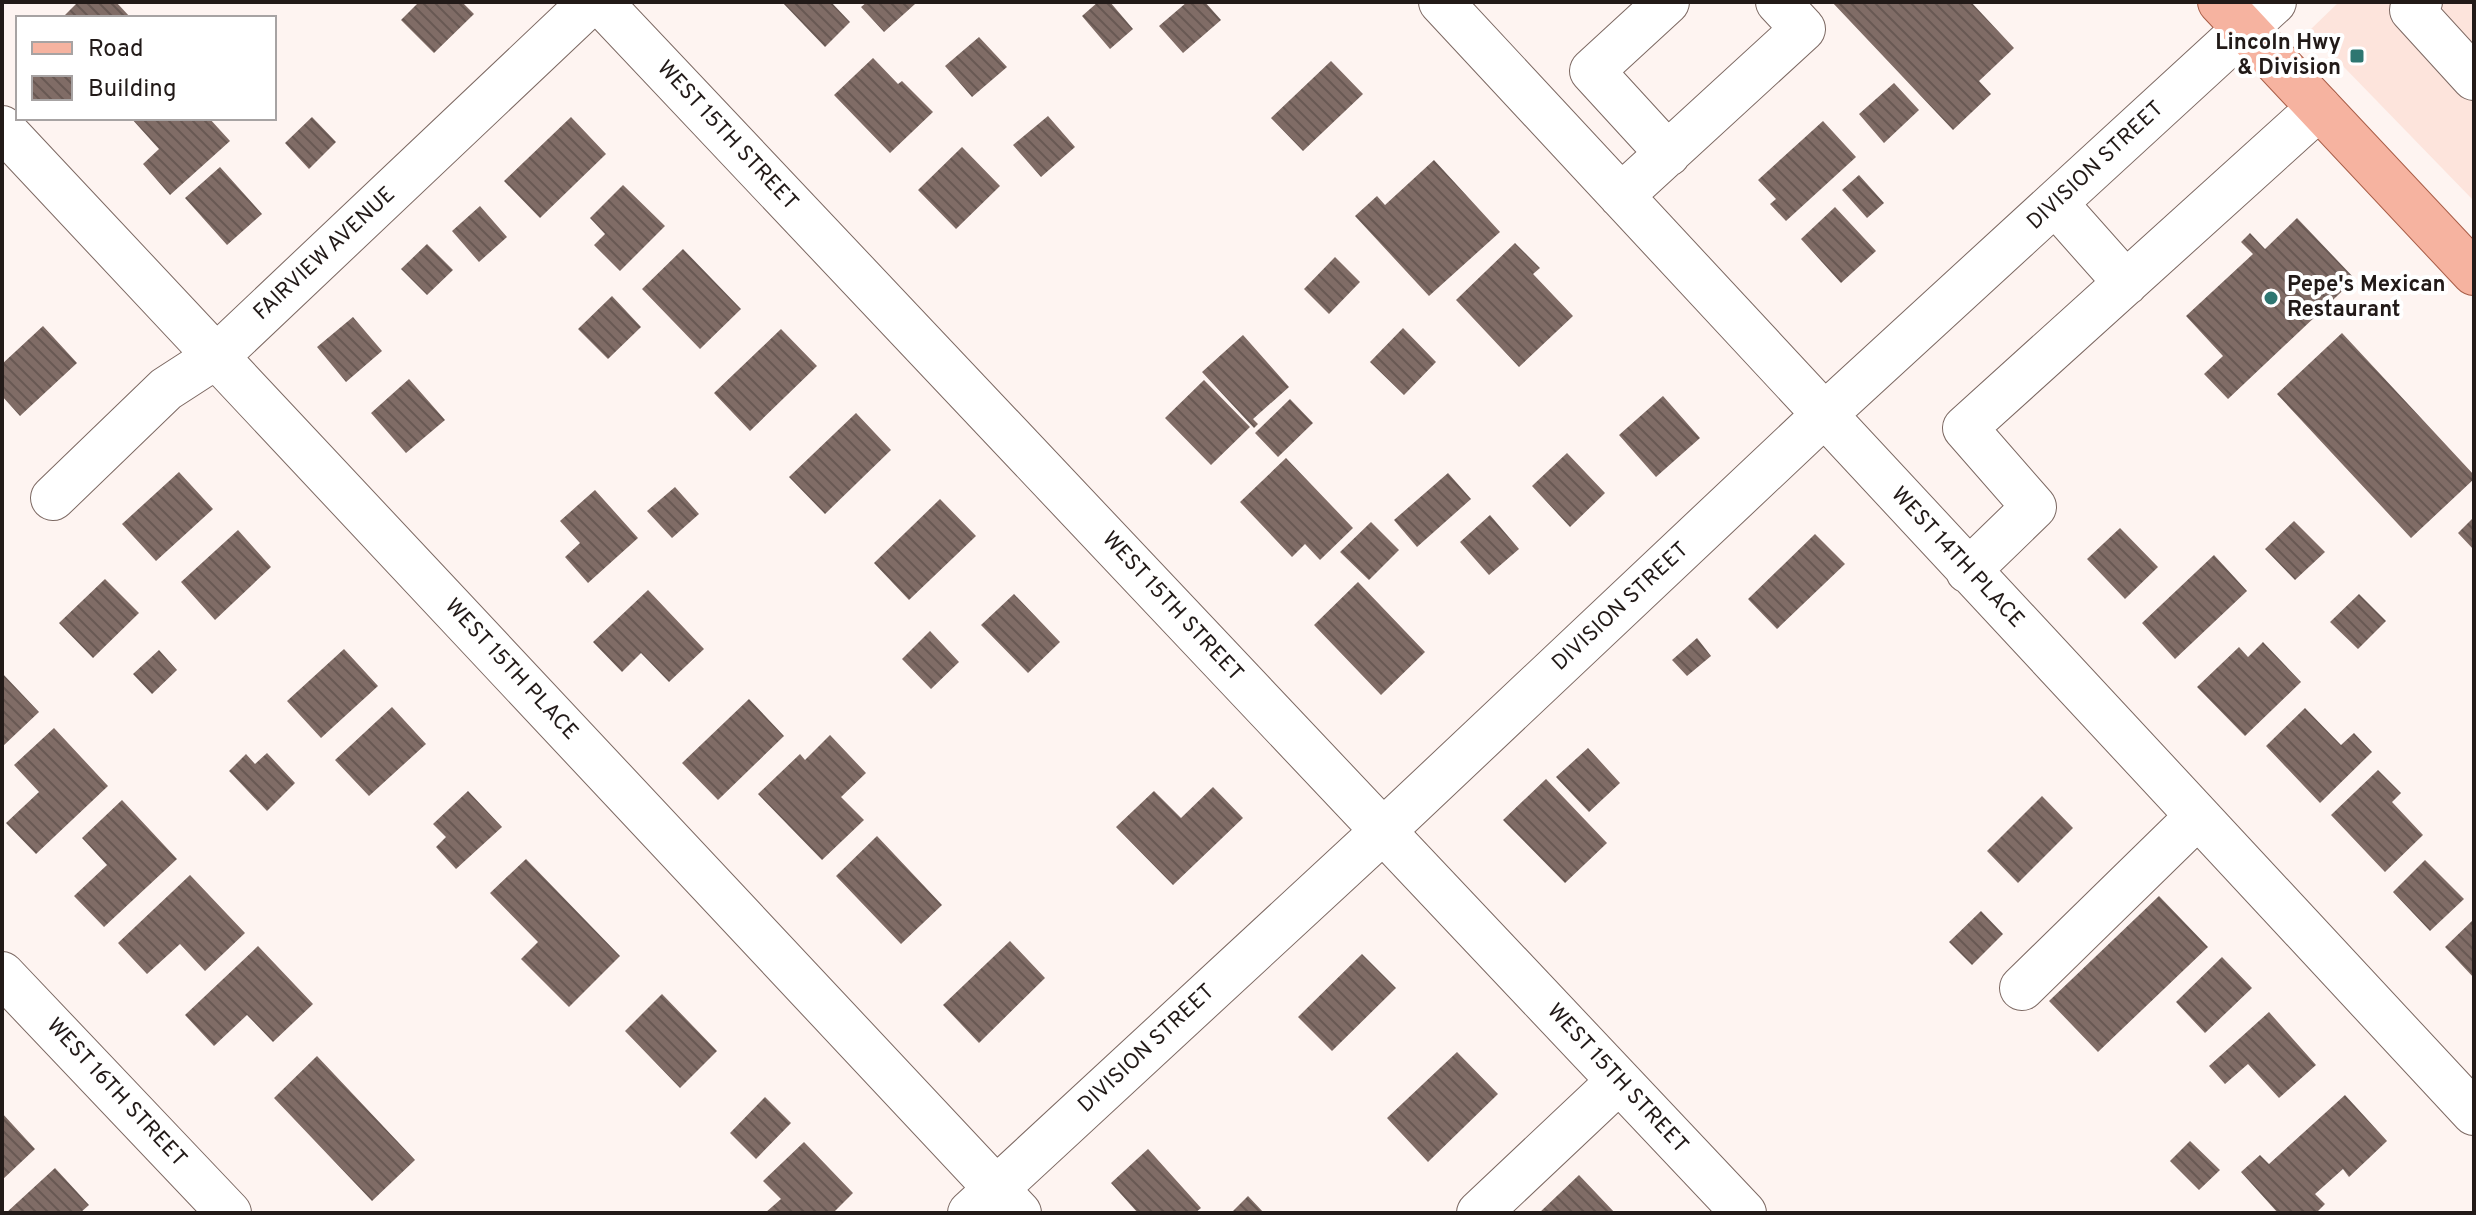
<svg xmlns="http://www.w3.org/2000/svg" width="2476" height="1215" font-family="Overpass,sans-serif">
	<defs>
		<pattern id="building-back-hatch" width="6" height="6" patternUnits="userSpaceOnUse" patternTransform="scale(2)"><rect width="6" height="6" fill="#806c66"/><path d="M-1 5l2 2M0 0l6 6M5-1l2 2" fill="none" stroke="#685853"/></pattern>
	</defs>
	<rect width="100%" height="100%" fill="#fef4f1"/>
	<!-- built -->
	<path fill="#fde4dc" d="M2339,2H2474V201L2309,31Z"/>
	<!-- building -->
	<path fill="url(#building-back-hatch)" d="M78,2H116L131,18H62Z
		M419,2H462L474,14L434,53L401,20Z
		M782,2H831L850,22L825,47Z
		M867,2H913L915,4L884,32L861,7Z
		M1098,2H1110L1133,29L1110,49L1082,16Z
		M1187,2H1205L1221,20L1183,53L1159,26Z
		M1832,2H1971L2014,48L1979,81L1991,94L1953,130Z
		M979,37L1007,67L972,97L945,66Z
		M873,58L898,84L902,81L933,112L890,153L834,95Z
		M1331,61L1363,94L1303,151L1271,118Z
		M1894,83L1919,110L1884,143L1859,114Z
		M1048,116L1075,147L1041,177L1013,145Z
		M312,117L336,142L309,169L285,143Z
		M571,117L606,154L540,218L504,181Z
		M131,118H209L230,141L170,195L143,164L159,149Z
		M1823,121L1856,157L1786,221L1770,204L1776,199L1758,180Z
		M962,147L1000,186L956,229L918,190Z
		M1434,160L1500,232L1429,296L1355,216L1377,196L1385,205Z
		M220,167L262,214L227,245L185,198Z
		M1859,175L1884,203L1867,218L1842,190Z
		M623,185L665,226L620,271L594,245L605,234L590,218Z
		M480,206L507,237L479,262L452,231Z
		M1835,207L1876,251L1841,283L1801,239Z
		M2297,218L2355,279L2228,399L2204,374L2223,356L2186,316L2253,254L2241,242L2250,233L2265,249Z
		M1515,243L1540,268L1533,274L1573,316L1519,367L1456,300Z
		M427,244L453,270L427,295L401,269Z
		M683,249L741,309L700,349L642,289Z
		M1335,257L1360,282L1329,314L1304,289Z
		M612,296L641,327L608,359L578,329Z
		M353,317L382,351L346,382L317,347Z
		M43,326L77,363L20,416L2,396V364Z
		M1403,328L1436,362L1404,395L1370,362Z
		M781,329L817,366L750,431L714,393Z
		M2342,333L2474,475V479L2411,538L2277,394Z
		M1243,335L1289,387L1253,419L1258,424L1254,428L1202,372Z
		M409,379L445,420L406,453L371,413Z
		M1204,380L1250,427L1211,465L1165,418Z
		M1663,396L1700,438L1656,477L1619,435Z
		M1290,399L1313,423L1278,457L1255,433Z
		M856,413L891,450L825,514L789,477Z
		M1567,453L1605,493L1570,527L1532,486Z
		M1286,458L1353,528L1320,560L1305,544L1292,557L1240,502Z
		M179,472L213,509L156,561L122,524Z
		M1448,473L1471,499L1417,547L1394,520Z
		M675,487L699,514L672,538L647,511Z
		M595,490L638,538L588,583L565,557L580,543L560,521Z
		M940,499L976,536L909,600L874,563Z
		M1490,515L1519,549L1489,575L1460,542Z
		M2474,517V550L2458,533Z
		M2294,521L2325,552L2295,580L2265,549Z
		M1371,522L1399,550L1369,580L1340,552Z
		M2120,528L2158,567L2125,599L2087,559Z
		M238,530L271,567L215,620L181,582Z
		M1815,534L1845,564L1777,629L1748,599Z
		M2214,555L2247,591L2175,659L2142,623Z
		M105,579L139,613L93,658L59,623Z
		M1358,582L1425,652L1381,695L1314,625Z
		M648,590L704,649L669,682L641,653L622,672L593,642Z
		M1014,594L1060,642L1028,673L981,625Z
		M2359,594L2386,621L2358,649L2330,622Z
		M930,631L959,662L931,689L902,659Z
		M1697,638L1711,656L1687,676L1672,660Z
		M2263,642L2301,682L2245,736L2197,687L2239,647L2248,657Z
		M344,649L378,686L321,738L287,701Z
		M159,650L177,670L152,694L133,674Z
		M2,673L39,712L2,747Z
		M749,699L784,736L718,800L682,763Z
		M392,707L426,744L369,796L335,760Z
		M2305,708L2341,745L2354,733L2372,752L2320,803L2266,746Z
		M54,728L108,786L36,854L6,823L39,792L14,765Z
		M830,735L866,773L841,797L864,820L822,860L758,794L800,754L805,760Z
		M1588,748L1620,783L1589,812L1556,777Z
		M267,753L295,783L267,811L229,771L246,754L255,764Z
		M2378,770L2401,793L2392,802L2423,835L2385,872L2331,815Z
		M1546,779L1607,843L1565,883L1503,820Z
		M1213,787L1243,818L1173,885L1116,827L1154,791L1181,818Z
		M468,791L502,827L456,869L436,847L446,837L433,824Z
		M2042,796L2073,828L2018,883L1987,851Z
		M122,800L177,859L104,927L74,896L107,865L82,838Z
		M877,836L942,905L901,944L836,876Z
		M526,859L620,956L569,1007L521,959L538,942L490,893Z
		M2425,860L2464,899L2430,931L2393,892Z
		M190,875L245,933L205,971L180,944L147,974L118,943Z
		M2159,896L2208,947L2098,1052L2049,1001Z
		M1981,911L2003,934L1972,965L1949,942Z
		M2474,919V978L2445,947Z
		M1010,941L1045,978L979,1043L943,1005Z
		M258,946L313,1004L273,1042L247,1015L214,1046L185,1015Z
		M1362,954L1396,988L1332,1051L1298,1017Z
		M2222,957L2252,988L2205,1033L2176,1002Z
		M662,994L717,1051L680,1088L625,1031Z
		M2269,1012L2316,1065L2279,1098L2248,1064L2225,1084L2209,1066Z
		M1457,1052L1498,1094L1428,1162L1387,1118Z
		M317,1056L415,1160L372,1201L274,1098Z
		M2345,1095L2387,1141L2349,1177L2343,1169L2315,1194L2325,1204L2316,1213H2278L2241,1172L2260,1155L2269,1164Z
		M765,1097L791,1123L756,1159L730,1133Z
		M2,1113L35,1149L2,1180Z
		M2190,1141L2220,1170L2199,1190L2170,1161Z
		M804,1142L853,1193L833,1213H765L781,1199L763,1181Z
		M1148,1149L1201,1208L1195,1213H1138L1111,1183Z
		M55,1168L89,1205L80,1213H6Z
		M1579,1175L1615,1213H1539Z
		M1248,1196L1264,1213H1231Z"/>
	<g fill="none" stroke-linecap="round" stroke-linejoin="round">
		<!-- minor casing -->
		<g stroke="#7c6862" stroke-width="46">
			<path id="minor" d="M600,2L1744,1213
				M1441,2L2474,1113
				M1667,2L1592,71L1668,154
				M2420,2L2412,10L2474,78
				M2,128L1019,1213
				M1621,196L1803,29L1778,2
				M2055,203L2126,283
				M53,498L166,389L217,356L591,2
				M1968,571L2034,507L1965,428L2319,108
				M2,974L229,1213
				M2022,988L2197,817
				M970,1213L1383,831L1824,415L2274,2
				M1479,1213L1619,1081"/>
		</g>
		<!-- major casing -->
		<g stroke="#a85d47" stroke-width="46">
			<path id="major" d="M2220,2L2474,273"/>
		</g>
		<!-- minor -->
		<use href="#minor" stroke="#fff" stroke-width="44"/>
		<!-- major -->
		<use href="#major" stroke="#f6b3a0" stroke-width="44"/>
	</g>
	<!-- markers -->
	<g fill="#2e7671" stroke="#fff" stroke-width="3">
		<rect x="2349" y="48" width="16" height="16" rx="4"/>
		<circle cx="2271" cy="298" r="8"/>
	</g>
	<g text-anchor="middle" dominant-baseline="central" stroke-width="8" stroke-linejoin="round" paint-order="stroke">
		<!-- poi labels -->
		<g font-size="22" font-weight="bold" fill="#221a18" stroke="#fff" text-anchor="end">
			<text x="2341" y="43">Lincoln Hwy<tspan x="2341" dy="25">&amp; Division</tspan></text>
			<text x="2287" y="285" text-anchor="start">Pepe's Mexican<tspan x="2287" dy="25">Restaurant</tspan></text>
		</g>
		<!-- street labels -->
		<g font-size="22" fill="#221a18" stroke="#fff">
			<text transform="translate(727 136) rotate(47)">WEST 15TH STREET</text>
			<text transform="translate(2096 166) rotate(-43)">DIVISION STREET</text>
			<text transform="translate(325 254) rotate(-43)">FAIRVIEW AVENUE</text>
			<text transform="translate(1957 558) rotate(47)">WEST 14TH PLACE</text>
			<text transform="translate(1172 607) rotate(47)">WEST 15TH STREET</text>
			<text transform="translate(1621 607) rotate(-43)">DIVISION STREET</text>
			<text transform="translate(511 670) rotate(47)">WEST 15TH PLACE</text>
			<text transform="translate(1147 1049) rotate(-43)">DIVISION STREET</text>
			<text transform="translate(1617 1079) rotate(47)">WEST 15TH STREET</text>
			<text transform="translate(116 1093) rotate(47)">WEST 16TH STREET</text>
		</g>
	</g>
	<!-- border -->
	<rect width="2476" height="1215" fill="none" stroke="#221a18" stroke-width="8"/>
	<!-- legend -->
	<rect x="16" y="16" width="260" height="104" fill="#ffffff" stroke="#a7a3a3" stroke-width="2"/>
	<rect x="32" y="42" width="40" height="12" fill="#f6b3a0" stroke="#a7a3a3" stroke-width="2"/>
	<text x="88" y="56" font-size="24" fill="#221a18">Road</text>
	<rect x="32" y="76" width="40" height="24" fill="url(#building-back-hatch)" stroke="#a7a3a3" stroke-width="2"/>
	<text x="88" y="96" font-size="24" fill="#221a18">Building</text>
</svg>
